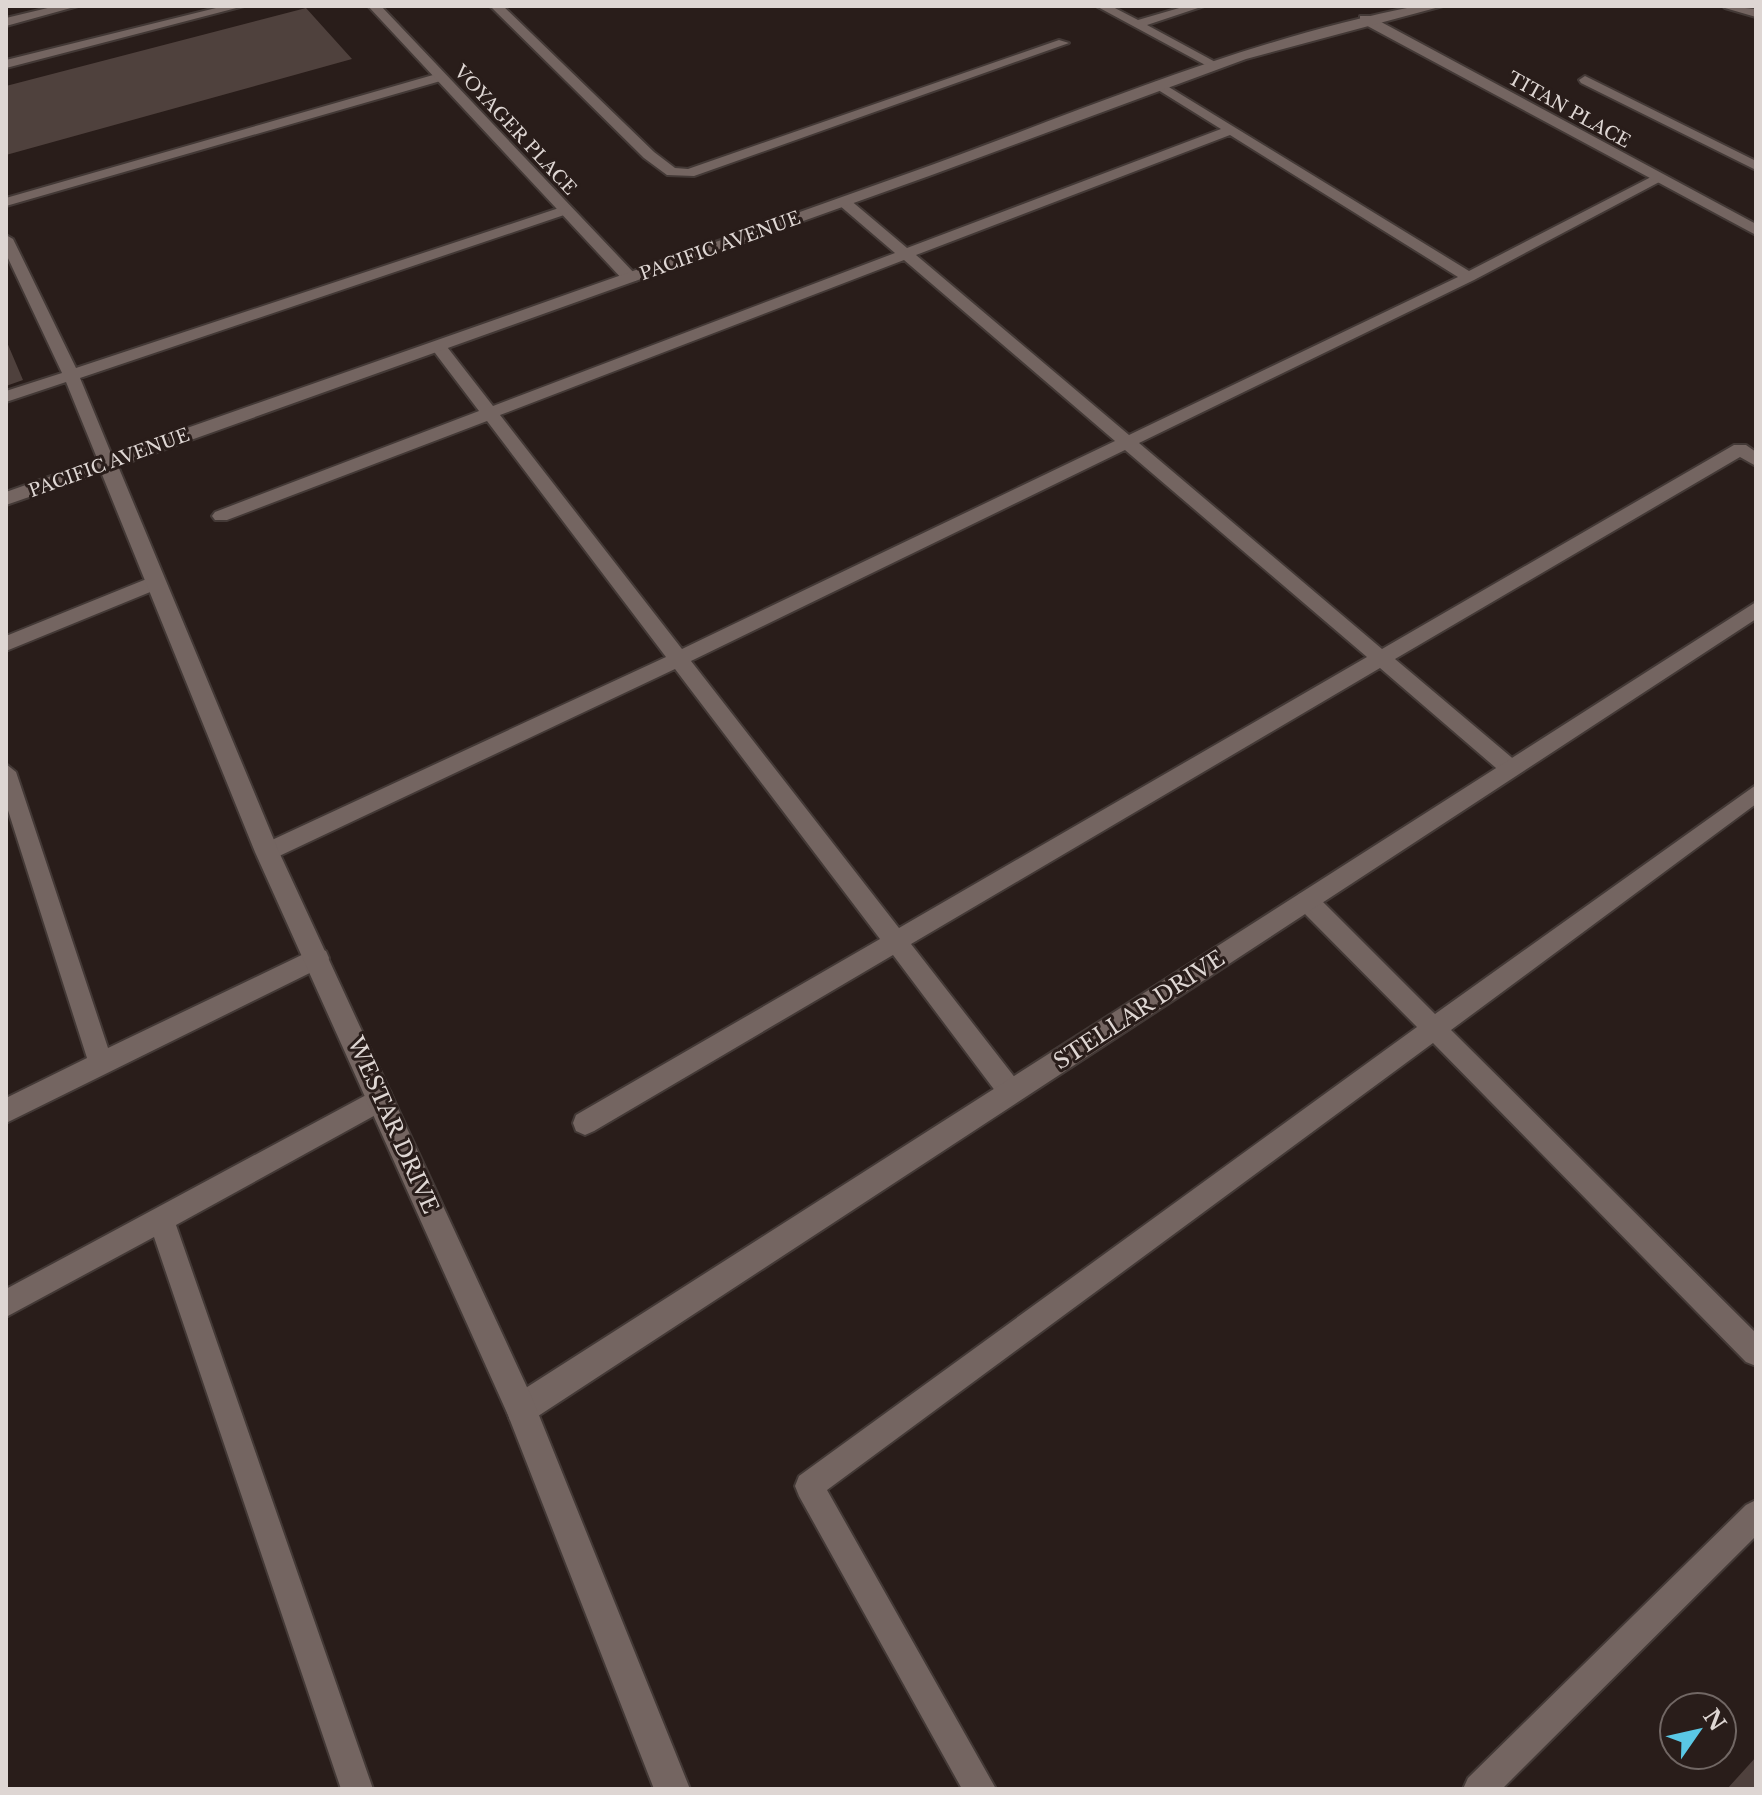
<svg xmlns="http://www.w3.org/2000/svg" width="1762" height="1795" font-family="'Libre Baskerville',serif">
	<rect width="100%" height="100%" fill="#291d1a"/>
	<!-- building -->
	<path fill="#4f413d" d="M306,8L352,59L6,155V86Z
		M6,340L23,380L6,386Z
		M1756,1757V1789H1727Z"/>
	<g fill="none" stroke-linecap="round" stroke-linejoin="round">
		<!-- service casing -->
		<g stroke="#433936" stroke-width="4">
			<path id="service" d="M224,6H244L6,68V60Z
				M490,6H503L654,152L675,168L688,169L1059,40L1069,43L694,176L667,175L644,158Z
				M1096,6H1111L1138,20L1186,6H1204L1147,25L1219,64L1209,67Z
				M1723,6L1756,9V17L1725,8Z
				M440,73L446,77L444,80L6,206V198Z
				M1585,76L1756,161V170L1581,83L1579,80Z
				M1159,81L1469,271L1653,176L1665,179L1474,280L1139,443L1382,649L1734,445H1746L1756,452V466L1740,457L1395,659L1517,762L1520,768L1517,774H1503L1380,668L911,944L1020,1084L1023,1092L1020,1100L1011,1103L1002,1100L893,955L594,1131L585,1135L576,1131L573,1123L576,1115L880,939L675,669L275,858H259L256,852L259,846L666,657L487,421L227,520H215L212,516L215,512L479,411L432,349V343H444L493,406L895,253L839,205V199H849L907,248L1221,129L1155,88V82ZM1230,135L1458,277L1129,435L916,255ZM904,260L1115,441L682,649L500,415ZM1125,450L1367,657L899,928L691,661Z
				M565,206L572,210L570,213L80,378L115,463L113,467H101L99,463L66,382L6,402V391L62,373L6,254V235L13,239L76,368Z
				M154,576L163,583L160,588L6,651V636Z
				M6,764L16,772L108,1048L310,951L318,948L326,951L329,958L326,965L6,1123V1098L87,1058L6,804Z
				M1756,785V804L1451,1030L1756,1333V1366L1746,1362L1433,1043L827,1490L996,1789H962L799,1496L795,1486L799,1476L1417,1027L1299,908L1296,901L1299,894L1307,892L1315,894L1435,1014Z
				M381,1087L390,1091L393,1099L390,1107L176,1225L373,1789H341L154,1237L6,1317V1289Z
				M1756,1500V1536L1502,1789H1463L1468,1778L1746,1505Z"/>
		</g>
		<!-- minor casing -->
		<g stroke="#433936" stroke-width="4">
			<path id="minor" d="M56,6H78L6,26V18Z
				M368,6H381L636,275V281H624Z
				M1360,16H1370L1756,224V235L1360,22Z
				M1756,602V619L532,1420L521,1424L510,1420L506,1409L510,1398Z"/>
		</g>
		<!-- tertiary casing -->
		<g stroke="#433936" stroke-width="4">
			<path id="tertiary" d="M1417,6H1443L1246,59L929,176L118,466L279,852L532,1398L690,1789H654L508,1415L255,852L101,472L6,505V492C303,387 601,283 898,177C1070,116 1237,41 1417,6Z"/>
		</g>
		<!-- service -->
		<use href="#service" fill="#746561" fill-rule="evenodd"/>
		<!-- minor -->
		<use href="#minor" fill="#746561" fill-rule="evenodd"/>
		<!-- tertiary -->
		<use href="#tertiary" fill="#746561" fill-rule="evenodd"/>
	</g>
	<g text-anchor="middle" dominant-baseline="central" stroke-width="6" stroke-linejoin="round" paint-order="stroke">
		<!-- far-street labels -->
		<g font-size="18" fill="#ded6d3" stroke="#291d1a">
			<text transform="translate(1569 110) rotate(29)">TITAN PLACE</text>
			<text transform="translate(515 130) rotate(47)">VOYAGER PLACE</text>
			<text transform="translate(720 246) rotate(-20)">PACIFIC AVENUE</text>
			<text transform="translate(109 463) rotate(-20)">PACIFIC AVENUE</text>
		</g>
		<!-- street labels -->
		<g font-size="22" fill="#ded6d3" stroke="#291d1a">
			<text transform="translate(1139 1010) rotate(-33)">STELLAR DRIVE</text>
			<text transform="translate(393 1125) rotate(66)">WESTAR DRIVE</text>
		</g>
	</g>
	<!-- border -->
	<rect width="1762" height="1795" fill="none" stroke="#ded6d3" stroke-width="16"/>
	<!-- north arrow -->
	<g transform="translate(1698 1731) rotate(56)"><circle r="38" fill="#291d1a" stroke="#716764" stroke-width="2"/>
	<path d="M0-6L14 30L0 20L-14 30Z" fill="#5ac8e5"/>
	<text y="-12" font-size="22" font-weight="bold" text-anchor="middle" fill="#ded6d3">N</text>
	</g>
</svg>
